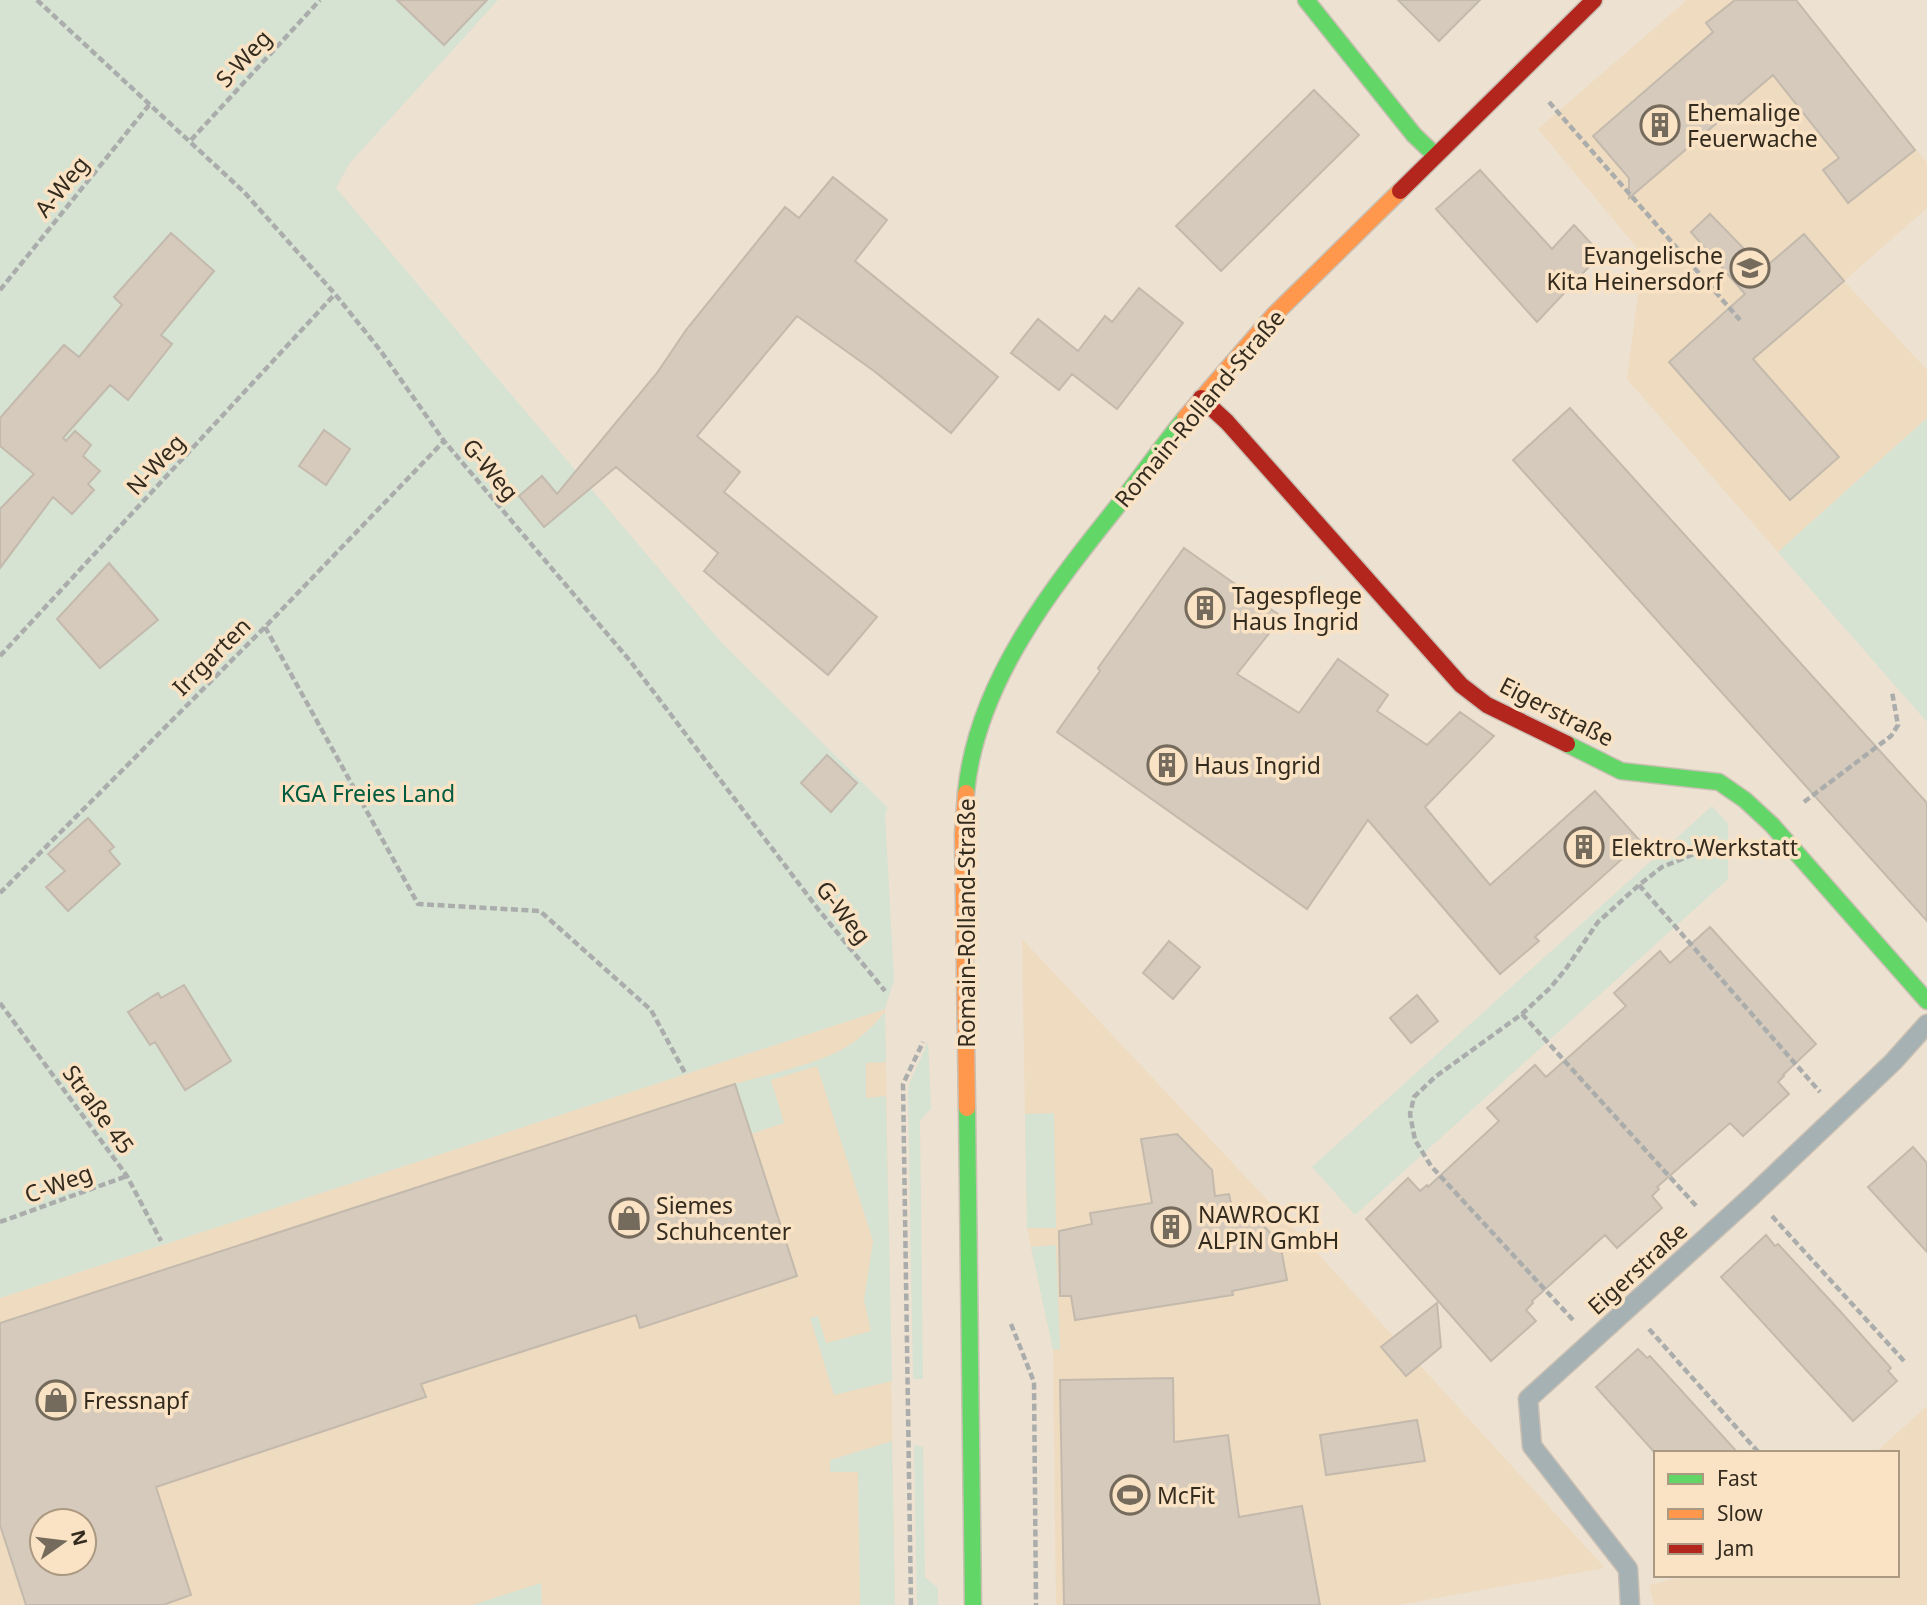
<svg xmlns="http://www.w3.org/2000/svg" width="1927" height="1605" font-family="'Noto Sans',sans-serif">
	<rect width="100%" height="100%" fill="#ede1d1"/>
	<!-- built -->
	<path fill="#efdbbf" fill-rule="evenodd" d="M1687,0H1796L1927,163V208L1844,281L1927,370V418L1778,552L1627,379L1643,255L1538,129Z
		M1022,939L1320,1256L1605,1568L1397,1605H1056L1053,1350L1027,1228Z
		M885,1009L895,1605H0V1298ZM42,1521H84V1563H42Z
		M1927,1406V1605H1654L1649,1585L1691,1575H1897V1453H1875Z"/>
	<!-- green -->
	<path fill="#d6e2d2" d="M0,0H498L349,164L336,188L721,642L888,808L885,814L894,980L885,1009L0,1298Z
		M1927,418V722L1778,552Z
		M1712,806L1728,824V879L1355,1215L1312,1167Z
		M885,1012L886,1062L866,1063V1098L886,1096L892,1381L834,1395L810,1318L818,1316L826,1343L871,1331L864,1300L873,1241L817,1066L771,1080L784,1123L751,1134L735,1084C768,1074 821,1064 849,1045C863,1036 874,1025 885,1012Z
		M928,1042L931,1108L920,1121L923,1379H913L908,1093L909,1084Z
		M1054,1113L1056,1228H1027L1025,1114Z
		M1056,1245L1060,1349L1053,1350L1031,1247Z
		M892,1441L895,1605H860L858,1472H830V1460Z
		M914,1445L923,1447L925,1577L938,1588V1605H917Z
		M541,1583L542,1605H472Z"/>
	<!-- building -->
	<path fill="#d5cabb" stroke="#c3baad" stroke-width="2" fill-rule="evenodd" d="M397,0H487L444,45Z
		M1398,0H1480L1439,41Z
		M1735,0H1796L1915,150L1848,203L1823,170L1839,158L1773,75L1629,198V178L1593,136L1713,32L1706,23Z
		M1314,90L1359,135L1221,271L1176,226Z
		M1480,170L1552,249L1574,225L1601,254L1537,322L1436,209Z
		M833,177L887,220L855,261L998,377L951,433L874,371L797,316L697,436L740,472L724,492L877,617L828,675L704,571L718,553L616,467L544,527L519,496L542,476L557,494L657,373L686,330L785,207L799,218Z
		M1710,214L1755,260L1760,256L1769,264L1804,234L1844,281L1753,359L1839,457L1790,500L1669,362L1745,294L1691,232Z
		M171,233L214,271L161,335L172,344L128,400L110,385L63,438L66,441L75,431L91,445L83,456L100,471L88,484L94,490L72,514L53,497L0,568V509L34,474L0,446V418L64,345L79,357L122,305L114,297Z
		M1139,288L1183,323L1117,409L1072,374L1059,390L1011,353L1038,319L1078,351L1105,316L1112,322Z
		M1570,408L1927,803V921L1513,460Z
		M324,430L350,449L326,485L299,466Z
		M1184,548L1282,617L1237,674L1299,713L1338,659L1388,695L1377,711L1427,745L1460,712L1494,736L1425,807L1490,885L1595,791L1641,842L1535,937L1539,941L1500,974L1368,820L1307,909L1057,732L1100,671L1098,668Z
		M109,563L158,620L100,668L57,619Z
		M827,755L857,783L831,812L801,783Z
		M88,818L114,847L109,851L120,864L68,911L46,887L65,871L48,854Z
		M1710,927L1816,1044L1783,1075L1784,1076L1778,1082L1789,1094L1743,1136L1730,1123L1657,1187L1659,1189L1652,1196L1662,1208L1617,1248L1605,1235L1532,1301L1533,1303L1526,1310L1536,1321L1491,1361L1366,1219L1408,1178L1420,1191L1427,1185L1428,1187L1499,1121L1487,1108L1535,1065L1546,1077L1626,1006L1614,993L1660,951L1670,963Z
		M1169,941L1200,967L1173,999L1143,973Z
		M184,985L231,1061L185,1090L155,1042L150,1045L128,1012L158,993L161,998Z
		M1417,995L1438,1021L1411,1043L1390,1018Z
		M735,1084L797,1276L640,1328L636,1315L421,1384L426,1397L156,1487L191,1595L163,1605H26L0,1525V1323ZM42,1521H84V1563H42Z
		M1177,1134L1212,1170L1215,1196L1229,1194L1232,1208L1246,1206L1280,1244L1287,1280L1232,1291L1233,1295L1075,1320L1071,1296H1060L1059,1231L1092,1224L1090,1213L1152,1203L1141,1139Z
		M1913,1147L1927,1163V1252L1868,1187Z
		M1766,1235L1775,1246L1778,1244L1839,1310L1891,1368L1888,1371L1897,1381L1853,1421L1721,1277Z
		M1437,1303L1441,1347L1406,1376L1381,1347Z
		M1638,1349L1647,1358L1650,1356L1738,1453H1655L1596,1387Z
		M1173,1378L1174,1442L1228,1435L1239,1517L1302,1506L1320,1605H1064L1060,1380Z
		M1417,1420L1425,1461L1326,1475L1320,1435Z"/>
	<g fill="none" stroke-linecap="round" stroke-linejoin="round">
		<!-- lane casing -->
		<g stroke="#c9bfb3" stroke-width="21">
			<path id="lane" d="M1630,1605L1628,1569L1532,1446L1528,1399L1753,1195L1893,1062L1927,1024"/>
		</g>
		<!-- fast casing -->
		<g stroke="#c9bfb3" stroke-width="19">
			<path id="fast" d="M1306,0L1414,135L1435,155
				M1567,744L1621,771L1719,782L1745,800L1772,825L1927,1001
				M966,793C976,682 1053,587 1120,503C1142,475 1162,446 1185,418
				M967,1108L973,1605"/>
		</g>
		<!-- slow casing -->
		<g stroke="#c9bfb3" stroke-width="19">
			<path id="slow" d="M1185,418L1274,315L1400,191
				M966,793L963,834L967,1108"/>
		</g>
		<!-- jam casing -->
		<g stroke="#c9bfb3" stroke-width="19">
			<path id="jam" d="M1400,191L1594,0
				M1201,398L1227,422L1461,685L1487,705L1567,744"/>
		</g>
		<!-- path -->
		<path stroke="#aaadab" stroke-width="4.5" stroke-dasharray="7 3.5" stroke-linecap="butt" d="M37,0L244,192L335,294L380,350L444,441L631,662L818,909L885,991
			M1549,102L1740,320
			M191,140L320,0
			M0,290L149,105
			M265,627L418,904L540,911L651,1010L685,1073
			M0,656L335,294
			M1804,802L1891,736L1898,725L1892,692
			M1639,885L1820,1092
			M0,893L265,627L444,441
			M0,1003L127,1176L161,1241
			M1522,1014L1698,1208
			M1772,1216L1904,1361
			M0,1222L127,1176
			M1573,1320L1431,1166L1415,1140L1410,1114L1414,1097L1435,1077L1522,1014L1550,988L1565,970L1598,922L1639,885L1662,867L1704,850
			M1011,1324L1034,1382L1036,1605
			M1649,1329L1759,1453
			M911,1605L903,1084L923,1042"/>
		<!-- lane -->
		<use href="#lane" stroke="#a5b1b3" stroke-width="18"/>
		<!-- fast -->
		<use href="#fast" stroke="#63d668" stroke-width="16"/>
		<!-- slow -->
		<use href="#slow" stroke="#ff974d" stroke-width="16"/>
		<!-- jam -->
		<use href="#jam" stroke="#b3261e" stroke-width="16"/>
	</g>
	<!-- icons -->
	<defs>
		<g id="building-ring" transform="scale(2.0125)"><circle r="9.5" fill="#fae3c4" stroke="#756b5d" stroke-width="1.5"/><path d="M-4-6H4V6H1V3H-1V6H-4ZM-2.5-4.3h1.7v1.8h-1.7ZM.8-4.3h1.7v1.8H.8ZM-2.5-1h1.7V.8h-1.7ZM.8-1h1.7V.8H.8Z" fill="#756b5d"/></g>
		<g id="school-ring" transform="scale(2.0125)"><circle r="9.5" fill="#fae3c4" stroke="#756b5d" stroke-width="1.5"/><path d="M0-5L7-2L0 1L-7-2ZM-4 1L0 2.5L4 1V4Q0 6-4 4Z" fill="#756b5d"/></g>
		<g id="shop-ring" transform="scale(2.0125)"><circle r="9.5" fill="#fae3c4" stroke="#756b5d" stroke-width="1.5"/><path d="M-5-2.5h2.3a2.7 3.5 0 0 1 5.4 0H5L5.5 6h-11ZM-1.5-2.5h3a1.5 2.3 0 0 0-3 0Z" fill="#756b5d"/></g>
		<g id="stadium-ring" transform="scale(2.0125)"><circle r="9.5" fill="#fae3c4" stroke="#756b5d" stroke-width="1.5"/><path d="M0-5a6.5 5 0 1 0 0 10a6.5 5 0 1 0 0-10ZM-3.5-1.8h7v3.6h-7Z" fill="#756b5d"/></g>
	</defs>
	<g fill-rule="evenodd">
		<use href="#building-ring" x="1660" y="125"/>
		<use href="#school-ring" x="1750" y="268"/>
		<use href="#building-ring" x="1205" y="608"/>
		<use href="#building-ring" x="1167" y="765"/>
		<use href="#building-ring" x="1584" y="847"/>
		<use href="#shop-ring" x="629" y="1218"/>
		<use href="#building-ring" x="1171" y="1227"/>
		<use href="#shop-ring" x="56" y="1400"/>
		<use href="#stadium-ring" x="1130" y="1495"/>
	</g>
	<g text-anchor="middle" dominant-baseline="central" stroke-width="7" stroke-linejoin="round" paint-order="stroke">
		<!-- street labels -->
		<g font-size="23" fill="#342b1f" stroke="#fae3c4">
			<text transform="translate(243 58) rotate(-47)">S-Weg</text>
			<text transform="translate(61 186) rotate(-51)">A-Weg</text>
			<text transform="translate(1199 408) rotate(-50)">Romain-Rolland-Straße</text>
			<text transform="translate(155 464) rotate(-47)">N-Weg</text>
			<text transform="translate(491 469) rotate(50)">G-Weg</text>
			<text transform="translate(211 656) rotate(-45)">Irrgarten</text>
			<text transform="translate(1557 711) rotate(27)">Eigerstraße</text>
			<text transform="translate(844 912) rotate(52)">G-Weg</text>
			<text transform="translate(966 923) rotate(-90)">Romain-Rolland-Straße</text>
			<text transform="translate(99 1109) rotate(54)">Straße 45</text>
			<text transform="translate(58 1183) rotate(-20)">C-Weg</text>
			<text transform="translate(1637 1268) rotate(-42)">Eigerstraße</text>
		</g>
		<!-- poi labels -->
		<g font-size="23" fill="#342b1f" stroke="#fae3c4" text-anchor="start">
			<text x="1687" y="112">Ehemalige<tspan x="1687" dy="26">Feuerwache</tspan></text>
			<text x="1723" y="255" text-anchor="end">Evangelische<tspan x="1723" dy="26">Kita Heinersdorf</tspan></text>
			<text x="1232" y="595">Tagespflege<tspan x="1232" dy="26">Haus Ingrid</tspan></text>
			<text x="1194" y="765">Haus Ingrid</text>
			<text x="1611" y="847">Elektro-Werkstatt</text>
			<text x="656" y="1205">Siemes<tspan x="656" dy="26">Schuhcenter</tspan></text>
			<text x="1198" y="1214">NAWROCKI<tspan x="1198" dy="26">ALPIN GmbH</tspan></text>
			<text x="83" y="1400">Fressnapf</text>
			<text x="1157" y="1495">McFit</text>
		</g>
		<!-- park labels -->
		<g font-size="23" fill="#005b3f" stroke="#fae3c4">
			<text x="368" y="793">KGA Freies Land</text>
		</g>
	</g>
	<!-- legend -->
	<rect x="1654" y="1451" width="245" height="126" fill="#fae3c4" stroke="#ab9982" stroke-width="2"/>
	<rect x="1668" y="1474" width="35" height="10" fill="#63d668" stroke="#ab9982" stroke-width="2"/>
	<text x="1717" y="1486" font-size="21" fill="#342b1f">Fast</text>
	<rect x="1668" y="1509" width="35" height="10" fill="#ff974d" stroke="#ab9982" stroke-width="2"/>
	<text x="1717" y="1521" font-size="21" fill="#342b1f">Slow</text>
	<rect x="1668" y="1544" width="35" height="10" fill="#b3261e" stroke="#ab9982" stroke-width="2"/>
	<text x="1717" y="1556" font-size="21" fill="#342b1f">Jam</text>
	<!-- north arrow -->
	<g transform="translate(63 1542) rotate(76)"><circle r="33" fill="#fae3c4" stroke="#ab9982" stroke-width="2"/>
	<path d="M0-5L12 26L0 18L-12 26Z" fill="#756b5d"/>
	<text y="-10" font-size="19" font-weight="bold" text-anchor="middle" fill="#342b1f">N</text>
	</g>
</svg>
